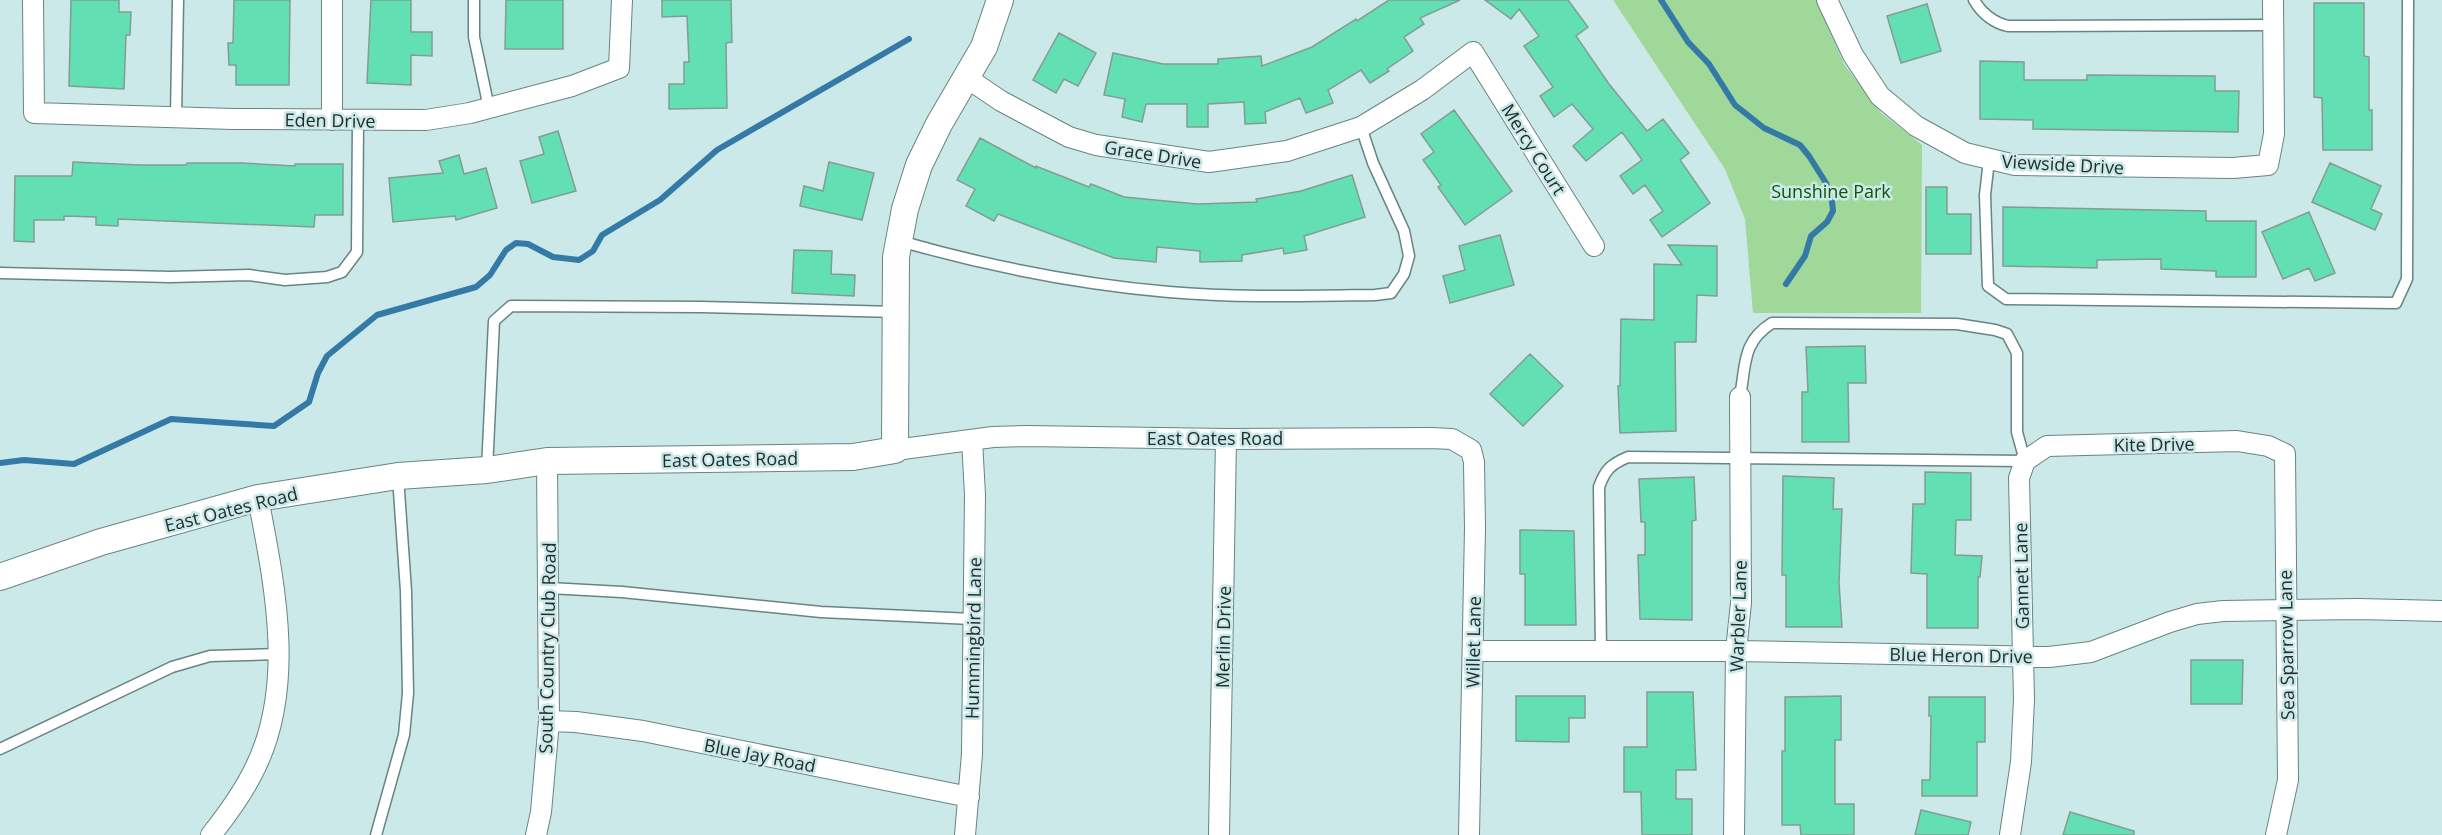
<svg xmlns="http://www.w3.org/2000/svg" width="2442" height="835" font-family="'Open Sans',sans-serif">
	<rect width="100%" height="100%" fill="#cae9e8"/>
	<!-- green -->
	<path fill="#a0d899" d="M1613,0H1816L1844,64L1881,113L1922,145L1921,313H1753L1745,219L1725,169Z"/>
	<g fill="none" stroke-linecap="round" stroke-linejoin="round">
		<!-- stream -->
		<path stroke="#357aa6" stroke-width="6" d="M1661,0L1688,42L1709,64L1735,105L1764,128L1800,145L1809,156L1826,183L1832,201L1833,211L1827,222L1811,236L1805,256L1786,284
			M0,463L24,460L74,464L171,419L274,426L309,402L318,373L327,356L377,315L476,287L490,275L506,250L516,243L528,244L553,257L579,260L593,251L602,235L660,200L717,150L909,39"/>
	</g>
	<!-- building -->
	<path fill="#62dfb3" stroke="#839d92" stroke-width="1.5" d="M71,0H119V12H131L130,35H126L124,89L69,86Z
		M234,0H290L289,85H236V65H229L228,43H233Z
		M371,0H411V32H432V56L411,55V85L367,83Z
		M506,0H563V49H505Z
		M662,0H731L732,42L726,43L727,108L669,109V84H684V62H689L687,16L662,17Z
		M1389,0H1460L1420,18L1424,24L1404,37L1413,51L1387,69L1389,71L1370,83L1361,70L1328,90L1333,103L1306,113L1300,98L1265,112L1266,123L1245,124L1244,102L1208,104V127H1187V104H1146L1142,122L1122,117L1125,99L1104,95L1113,53L1163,64H1218V59L1261,56L1262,66L1312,47L1356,19L1357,21Z
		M1485,0H1568L1588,27L1576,36L1609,84L1647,131L1663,119L1689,153L1680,160L1710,203L1662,237L1650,220L1663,211L1645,185L1633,194L1620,176L1642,160L1622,132L1586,161L1573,146L1593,129L1572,104L1554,117L1540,96L1553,87L1524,46L1539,36L1519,9L1511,19Z
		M2314,3H2364V56L2369,57V110H2372V150H2323L2322,98L2314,97Z
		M1927,4L1941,51L1901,63L1887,16Z
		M1059,33L1096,53L1078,86L1064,79L1056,93L1033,80Z
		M1980,61L2024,62V80H2087V75L2215,76V91H2239L2238,132L2033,129V120L1980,119Z
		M1454,110L1512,191L1465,225L1438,187L1441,185L1423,160L1434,152L1421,134Z
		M558,131L576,191L532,203L520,161L544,154L539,137Z
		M980,138L1036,168V166L1089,187L1091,184L1124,197L1197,204L1257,202L1256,199L1301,191L1352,175L1365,217L1304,236L1307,250L1284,254L1283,248L1242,255V261L1200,262V251L1157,247L1156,262L1114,258L998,214L994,221L966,206L975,189L957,180Z
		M459,155L464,174L486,168L497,208L456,220L455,216L393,222L389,178L443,173L439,161Z
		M73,162L140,165H186L187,163H242L295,166V164H343V215H315L314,227L118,219V226L96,225V217L64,216V220H34V242L14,241L15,176H72Z
		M829,162L874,173L862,220L800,206L804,186L823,191Z
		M2330,163L2381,186L2371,209L2382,214L2375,230L2312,202Z
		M1926,187H1947V214H1971V254H1926Z
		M2003,207L2206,211V221H2256V277H2216V271L2161,269V259L2097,260V268L2003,266Z
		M2309,212L2335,273L2315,281L2309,268L2283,279L2262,232Z
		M1500,235L1514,285L1450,303L1443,276L1465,270L1459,246Z
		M1668,245L1717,246V296L1697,295L1696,342H1675L1676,431L1620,433L1618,386H1620L1621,319L1654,320V264L1682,265Z
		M794,250L832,251L831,274L855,275L854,296L792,293Z
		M1865,346L1866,383H1848L1849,442H1802V392H1808L1806,347Z
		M1530,354L1563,386L1523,426L1490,394Z
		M1925,472L1971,473V520H1956L1955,555L1982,556L1980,577H1978V628H1927V574L1911,573L1913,504H1925Z
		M1783,476L1834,478L1833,509H1842L1839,583L1842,627H1786V575H1782Z
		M1694,477L1696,520L1692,521V620L1640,619L1638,555H1645V522H1641L1639,479Z
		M1520,530L1574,531L1576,625H1525V574H1520Z
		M2191,660H2243L2242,704H2191Z
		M1647,692H1693L1696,770H1676V799H1692V835H1642L1641,792H1624V747H1647Z
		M1516,696H1585V718H1569V742L1516,741Z
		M1841,696V740H1835V804H1854V835H1801L1800,825H1782V751H1785V697Z
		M1929,697H1985V742H1977V796H1922V780H1930L1931,716H1929Z
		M1921,810L1971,822L1968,835H1915Z
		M2070,812L2134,831V835H2063Z"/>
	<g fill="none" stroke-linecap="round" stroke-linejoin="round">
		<!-- service casing -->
		<g stroke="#688483" stroke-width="13">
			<path id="service" d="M474,0V37L489,108
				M1974,0C1981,13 1994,23 2008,26L2273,25
				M176,117L178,0
				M1989,160L1985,195L1988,286L2006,299L2396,303L2407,279L2408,0
				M900,241C987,266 1078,284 1169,292C1237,298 1306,296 1375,295L1391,293L1404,274L1409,256L1404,231L1373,163L1361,127
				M0,273L170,277L249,275L285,280L327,277L342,272L357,252L358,120
				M487,470L494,321L511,306L701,307L896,312
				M549,588L622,592L821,612L972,619
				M1601,652L1599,487C1605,470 1611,464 1628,457L2025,461L2017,432V353L2007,334L1995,330L1957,324L1772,323C1742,342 1746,364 1740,397
				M0,749L172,667L210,656L278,654
				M376,835L404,735L408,693L406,591L398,477"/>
		</g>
		<!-- minor casing -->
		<g stroke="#688483" stroke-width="22">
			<path id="minor" d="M33,0L34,113L233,119L426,120L470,113L572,86L619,68L622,0
				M332,0V120
				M1827,0L1853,55L1880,96L1916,126L1965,153L2015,165L2233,168L2268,165L2274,134L2273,0
				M967,78L1001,101L1069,137L1096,145L1209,162L1287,151L1361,127L1422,90L1473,52L1594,246
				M895,450L993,437L1027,436L1226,439L1431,438L1452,439L1471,450L1474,462L1475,528L1469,835
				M1473,651H1736L2049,657L2091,652L2170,622L2197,614L2223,611L2359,609L2442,611
				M549,721L576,722L643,731L969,797
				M211,835C226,816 241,796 252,774C297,690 275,586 258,498
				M536,835L541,812L549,721L547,461
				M965,835L972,754L975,495L972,440
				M1219,835L1226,439
				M1734,835L1736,651L1741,603L1740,397
				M2010,835L2021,762L2024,699L2019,478L2025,461L2047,446L2237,441L2268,446L2285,454L2288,780L2276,835"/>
		</g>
		<!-- tertiary casing -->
		<g stroke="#688483" stroke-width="28">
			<path id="tertiary" d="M0,577L101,542L258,498L398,476L487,470L547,461L853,457L895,450L896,257L905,209L919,165L939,124L984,47L1000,0"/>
		</g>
		<!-- service -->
		<use href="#service" stroke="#fff" stroke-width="10"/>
		<!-- minor -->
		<use href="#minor" stroke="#fff" stroke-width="20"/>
		<!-- tertiary -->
		<use href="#tertiary" stroke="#fff" stroke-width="26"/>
	</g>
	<g text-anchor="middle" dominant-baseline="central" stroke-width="5" stroke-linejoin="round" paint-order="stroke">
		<!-- street labels -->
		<g font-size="18" fill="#222e2d" stroke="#cae9e8">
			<text transform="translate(330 120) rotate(1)">Eden Drive</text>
			<text transform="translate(1534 149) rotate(58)">Mercy Court</text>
			<text transform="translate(1153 154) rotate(9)">Grace Drive</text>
			<text transform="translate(2063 164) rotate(3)">Viewside Drive</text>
			<text x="1215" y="438">East Oates Road</text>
			<text transform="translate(2154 444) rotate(-1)">Kite Drive</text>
			<text transform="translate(730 459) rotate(-1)">East Oates Road</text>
			<text transform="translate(231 509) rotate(-14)">East Oates Road</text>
			<text transform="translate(2021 576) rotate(-91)">Gannet Lane</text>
			<text transform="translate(1738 616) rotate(-88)">Warbler Lane</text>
			<text transform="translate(1223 637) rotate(-89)">Merlin Drive</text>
			<text transform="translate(973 638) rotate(-89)">Hummingbird Lane</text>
			<text transform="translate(1473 642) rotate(-89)">Willet Lane</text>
			<text transform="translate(2286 645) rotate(-91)">Sea Sparrow Lane</text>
			<text transform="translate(547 648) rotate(-89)">South Country Club Road</text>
			<text transform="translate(1961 655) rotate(1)">Blue Heron Drive</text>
			<text transform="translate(760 755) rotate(11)">Blue Jay Road</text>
		</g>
		<!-- park labels -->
		<g font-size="18" fill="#0e5605" stroke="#cae9e8">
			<text x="1831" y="191">Sunshine Park</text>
		</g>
	</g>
</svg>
